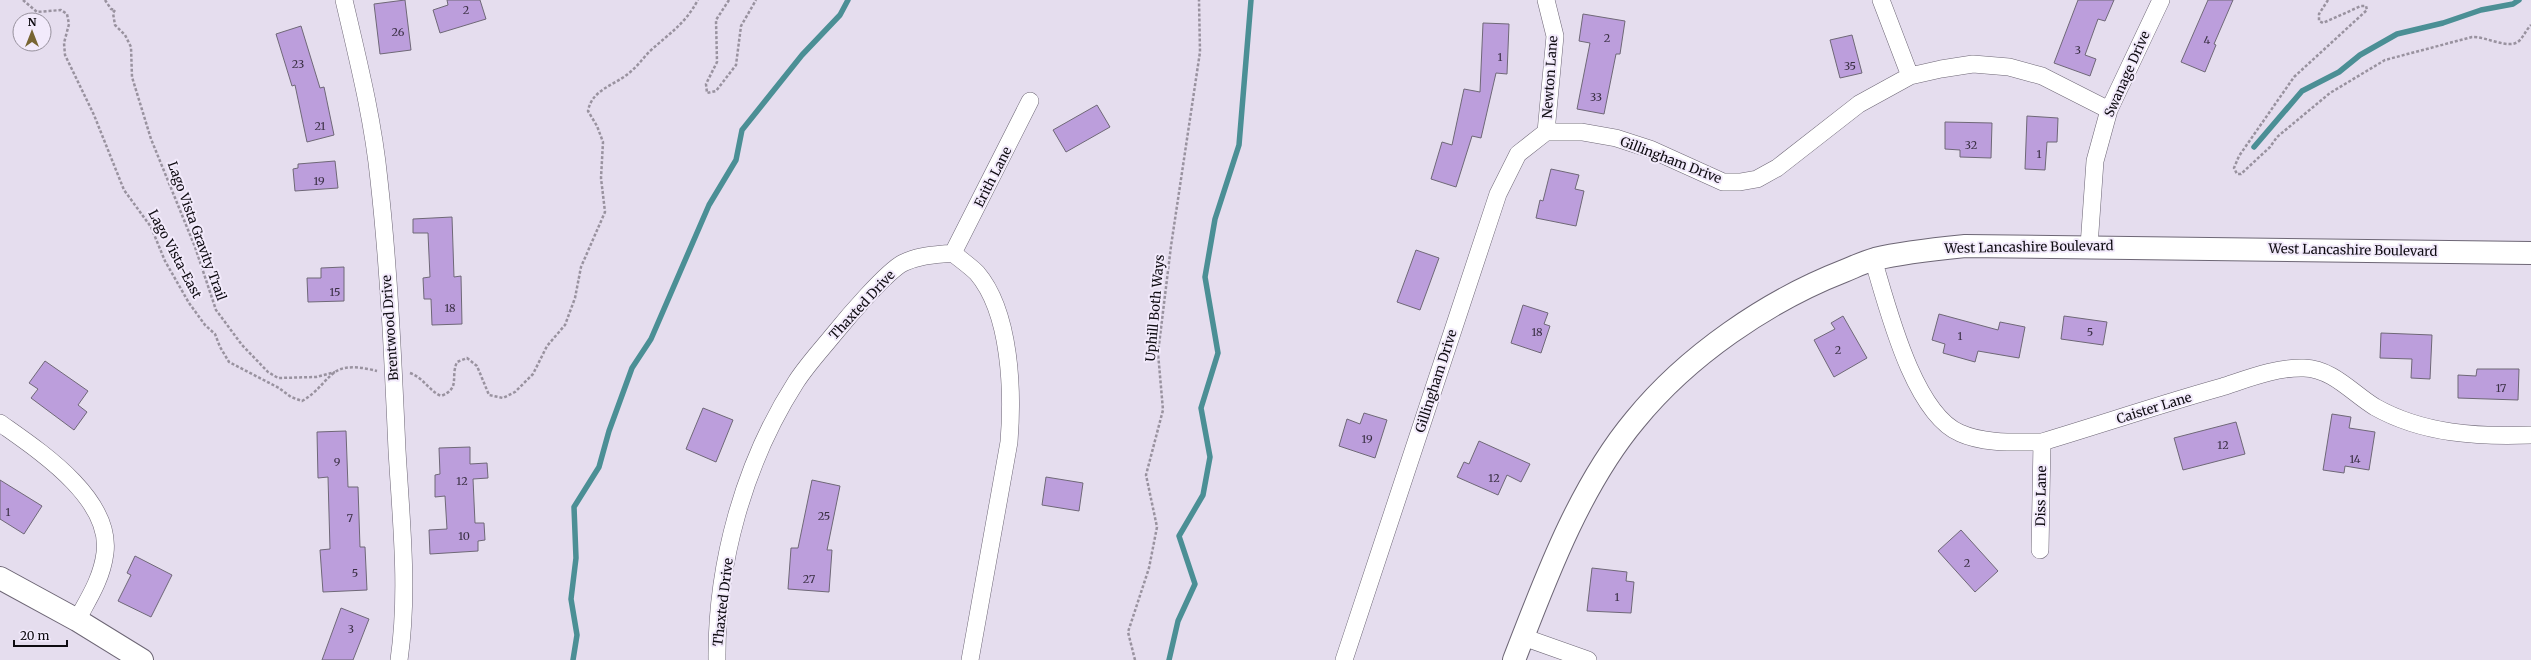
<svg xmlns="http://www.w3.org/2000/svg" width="2531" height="660" font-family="Merriweather,serif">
	<rect width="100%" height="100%" fill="#e5ddee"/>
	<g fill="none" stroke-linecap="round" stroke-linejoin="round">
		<!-- stream -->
		<path stroke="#4b8f95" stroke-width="5.5" d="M2254,147L2302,91L2339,72L2360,55L2397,34L2443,23L2481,10L2513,4L2519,0
			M573,660L577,635L571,599L576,558L574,507L599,467L609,431L632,368L651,339L709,205L736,160L742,130L802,55L840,15L848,0
			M1169,660L1178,621L1195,584L1179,536L1203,495L1210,457L1201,408L1218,353L1205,277L1215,219L1239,145L1251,0"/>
	</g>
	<!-- building -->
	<path fill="#bc9edc" stroke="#6f6877" d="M405,0L411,50L380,54L374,4Z
		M447,0H480L486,19L440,33L433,10L448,5Z
		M2078,0H2114L2105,21L2098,19L2085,55L2096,59L2090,76L2054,63Z
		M2208,0H2233L2214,44L2216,45L2205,72L2181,62Z
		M1583,14L1625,21L1620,54H1616L1604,114L1577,109L1590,43L1579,41Z
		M1483,23L1509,24L1507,74L1496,73L1481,138L1472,136L1456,187L1431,179L1442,142L1452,145L1464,89L1480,92Z
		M301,26L320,88L324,87L334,135L307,142L295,85L292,86L276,34Z
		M1852,35L1862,73L1840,78L1830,40Z
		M1097,105L1110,127L1066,152L1053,130Z
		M2027,116L2058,118L2057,142H2047L2045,170L2025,169Z
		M1945,122L1992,123L1991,158L1960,157V150L1945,149Z
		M335,161L338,188L295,191L293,169L298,168V164Z
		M1551,169L1579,175L1575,189L1584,191L1576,226L1536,218L1540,200L1543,201Z
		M452,217L454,277L461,276L462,324L432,325L431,299H424L423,278L430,277L428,233H413V219Z
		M1416,250L1439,258L1420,310L1397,302Z
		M344,267V301L308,302L307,278H321V268Z
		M1523,305L1548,313L1544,324L1550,326L1541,353L1511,343Z
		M1939,314L1998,330L2000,322L2025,327L2019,358L1978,351L1975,362L1943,353L1945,344L1932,340Z
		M1843,316L1867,358L1834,377L1814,340L1835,329L1831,323Z
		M2064,316L2107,322L2103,345L2061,339Z
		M2381,333L2432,335L2430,379L2411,378L2412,359L2380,358Z
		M45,361L88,391L78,405L87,412L74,430L31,398L38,389L29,383Z
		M2477,369H2519L2518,400L2458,398V375L2476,376Z
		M703,408L733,420L716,462L686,449Z
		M1364,413L1387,420L1375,458L1339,446L1347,419L1360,424Z
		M2332,414L2351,417L2349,428L2375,432L2369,470L2345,466L2344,473L2323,470Z
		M2236,422L2245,454L2183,470L2174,438Z
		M346,431L348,487H358L360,547H365L367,590L323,592L320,550L330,549L328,477L318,478L317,432Z
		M1479,441L1530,464L1521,482L1507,475L1498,495L1457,477L1464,462L1469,464Z
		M470,447V464L487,463L488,478L473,479L475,523H484L485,540L478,541V551L430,554L429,530L447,529L445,496L435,497V475L440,474L439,448Z
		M1046,477L1083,483L1079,511L1042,505Z
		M0,480L42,506L24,534L0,519Z
		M812,480L840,486L827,550H832L829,592L788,589L791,548H798Z
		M1961,530L1998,571L1975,592L1938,551Z
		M135,556L172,575L151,617L118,601L131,575L127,573Z
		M1592,568L1627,572L1626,581L1634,582L1631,613L1587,611Z
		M341,608L369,619L353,660H322Z"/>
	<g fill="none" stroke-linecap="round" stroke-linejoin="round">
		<!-- street casing -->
		<g stroke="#6d6675" stroke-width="18">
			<path id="street" d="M344,0C358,60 373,119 379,180C389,269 393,360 397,450C401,520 409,591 399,660
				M1546,0L1555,36L1546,132
				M1881,0L1910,76
				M2089,246L2095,161L2109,110L2161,0
				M953,253L1030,101
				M1873,259C1887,305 1913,413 1960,433C1984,444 2016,442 2042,442C2102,424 2161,404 2222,387C2247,379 2277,367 2304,368C2333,369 2352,393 2375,407C2423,434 2478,437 2531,435
				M0,423C38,450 112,498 105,553C102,578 89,598 77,620
				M2040,550L2042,442
				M1523,637L1588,660
				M717,660C716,564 744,463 796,382C807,365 821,350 834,334C847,318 886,272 903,263C919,255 936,255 953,253C961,260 970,266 977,273C1011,313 1013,392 1009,442L970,660
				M1344,660L1498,194L1518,154L1546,132H1582L1616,138L1650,149L1723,182H1740L1757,179L1777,168L1859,104L1910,76L1941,69L1973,64L2009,67L2042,76L2109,110"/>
		</g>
		<!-- secondary casing -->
		<g stroke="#6d6675" stroke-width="24">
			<path id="secondary" d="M0,578L77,620L142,660
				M1514,660C1545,580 1579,487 1635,420C1687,356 1767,301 1844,271C1854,267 1864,262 1875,259C1904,252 1935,249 1965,246L2531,253"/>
		</g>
		<!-- path -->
		<path stroke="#99929f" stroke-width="2.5" stroke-dasharray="3 2" stroke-linecap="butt" d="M23,0L37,12L61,10L67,14L69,24L64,43L65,55L94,115L124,190L151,227L165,261L189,303L205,325L215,334L220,347L229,362L279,388L291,397L302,401C319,391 322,382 335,372C346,364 365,368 377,371
			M105,0L111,9L115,10L113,13L115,25L125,35L131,47L132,77L151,139L195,247L216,310L242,345L268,372L278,378L316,377L335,372
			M729,0L716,20L717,62L706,84L707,93L716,91L736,65L741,26L756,0
			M2328,0L2319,14V21L2323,23L2361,6H2366L2367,10L2294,77L2239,156L2234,168L2237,174H2241L2270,147L2277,137L2330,93L2385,60L2472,37C2485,36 2509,50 2519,41C2524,36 2526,30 2531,25
			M410,373C424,378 428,390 441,396C461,388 450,378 457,362L467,358L477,366L489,395L503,398L515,392L533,374L547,346L565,325L575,298L581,267L605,212L601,178L603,142L597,126L588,111C592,89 614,86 629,73C637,67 643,58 650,51C671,32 684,25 698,0
			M1135,660L1128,632L1149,568L1157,527L1146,475L1163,410L1158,353L1171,246L1200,52L1199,0"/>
		<!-- street -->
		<use href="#street" stroke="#fff" stroke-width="17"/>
		<!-- secondary -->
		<use href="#secondary" stroke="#fff" stroke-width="22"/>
	</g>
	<g text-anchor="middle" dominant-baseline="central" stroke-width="4" stroke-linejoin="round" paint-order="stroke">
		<!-- number labels -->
		<g font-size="11" fill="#3a3044">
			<text x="466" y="10">2</text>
			<text x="398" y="32">26</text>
			<text x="1607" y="38">2</text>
			<text x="2207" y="40">4</text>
			<text x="2078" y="50">3</text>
			<text x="1500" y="57">1</text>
			<text x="298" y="64">23</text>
			<text x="1850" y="66">35</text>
			<text x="1596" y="97">33</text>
			<text x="320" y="126">21</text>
			<text x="1971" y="145">32</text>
			<text x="2039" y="154">1</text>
			<text x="319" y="181">19</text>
			<text x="335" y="292">15</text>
			<text x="450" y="308">18</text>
			<text x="1537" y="332">18</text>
			<text x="2090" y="332">5</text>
			<text x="1960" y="336">1</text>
			<text x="1838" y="350">2</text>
			<text x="2501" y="388">17</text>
			<text x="1367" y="439">19</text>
			<text x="2223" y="445">12</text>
			<text x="2355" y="459">14</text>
			<text x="337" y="462">9</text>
			<text x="1494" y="478">12</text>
			<text x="462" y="481">12</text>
			<text x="8" y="512">1</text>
			<text x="824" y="516">25</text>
			<text x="350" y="518">7</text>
			<text x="464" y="536">10</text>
			<text x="1967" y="563">2</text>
			<text x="355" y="573">5</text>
			<text x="809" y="579">27</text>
			<text x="1617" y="597">1</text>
			<text x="351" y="629">3</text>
		</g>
		<!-- street labels -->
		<g font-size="13" fill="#0e0b11" stroke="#f2eafb">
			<text transform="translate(2127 74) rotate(-66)">Swanage Drive</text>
			<text transform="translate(1550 77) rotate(-86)">Newton Lane</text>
			<text transform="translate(1671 160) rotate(21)">Gillingham Drive</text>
			<text transform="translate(993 177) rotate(-63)">Erith Lane</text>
			<text transform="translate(197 231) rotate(70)">Lago Vista Gravity Trail</text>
			<text transform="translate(2029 247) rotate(-1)">West Lancashire Boulevard</text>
			<text transform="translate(2353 250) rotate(1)">West Lancashire Boulevard</text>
			<text transform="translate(175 254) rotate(62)">Lago Vista-East</text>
			<text transform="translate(862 305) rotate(-47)">Thaxted Drive</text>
			<text transform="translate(1155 308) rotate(-85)">Uphill Both Ways</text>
			<text transform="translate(390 328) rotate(-94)">Brentwood Drive</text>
			<text transform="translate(1436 381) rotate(-72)">Gillingham Drive</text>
			<text transform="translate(2154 408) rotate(-17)">Caister Lane</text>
			<text transform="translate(2041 496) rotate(-89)">Diss Lane</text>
			<text transform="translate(723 602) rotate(-83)">Thaxted Drive</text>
		</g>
	</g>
	<!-- north arrow -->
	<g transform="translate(32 32)"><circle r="19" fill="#f2eafb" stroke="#97919d"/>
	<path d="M0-3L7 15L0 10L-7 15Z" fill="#786533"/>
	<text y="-6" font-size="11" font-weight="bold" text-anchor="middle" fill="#0e0b11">N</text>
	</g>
	<!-- scale -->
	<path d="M14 640v6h53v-6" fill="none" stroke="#0e0b11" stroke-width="2"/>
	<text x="20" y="640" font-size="12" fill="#0e0b11" stroke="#f2eafb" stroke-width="3" paint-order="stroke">20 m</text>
</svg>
